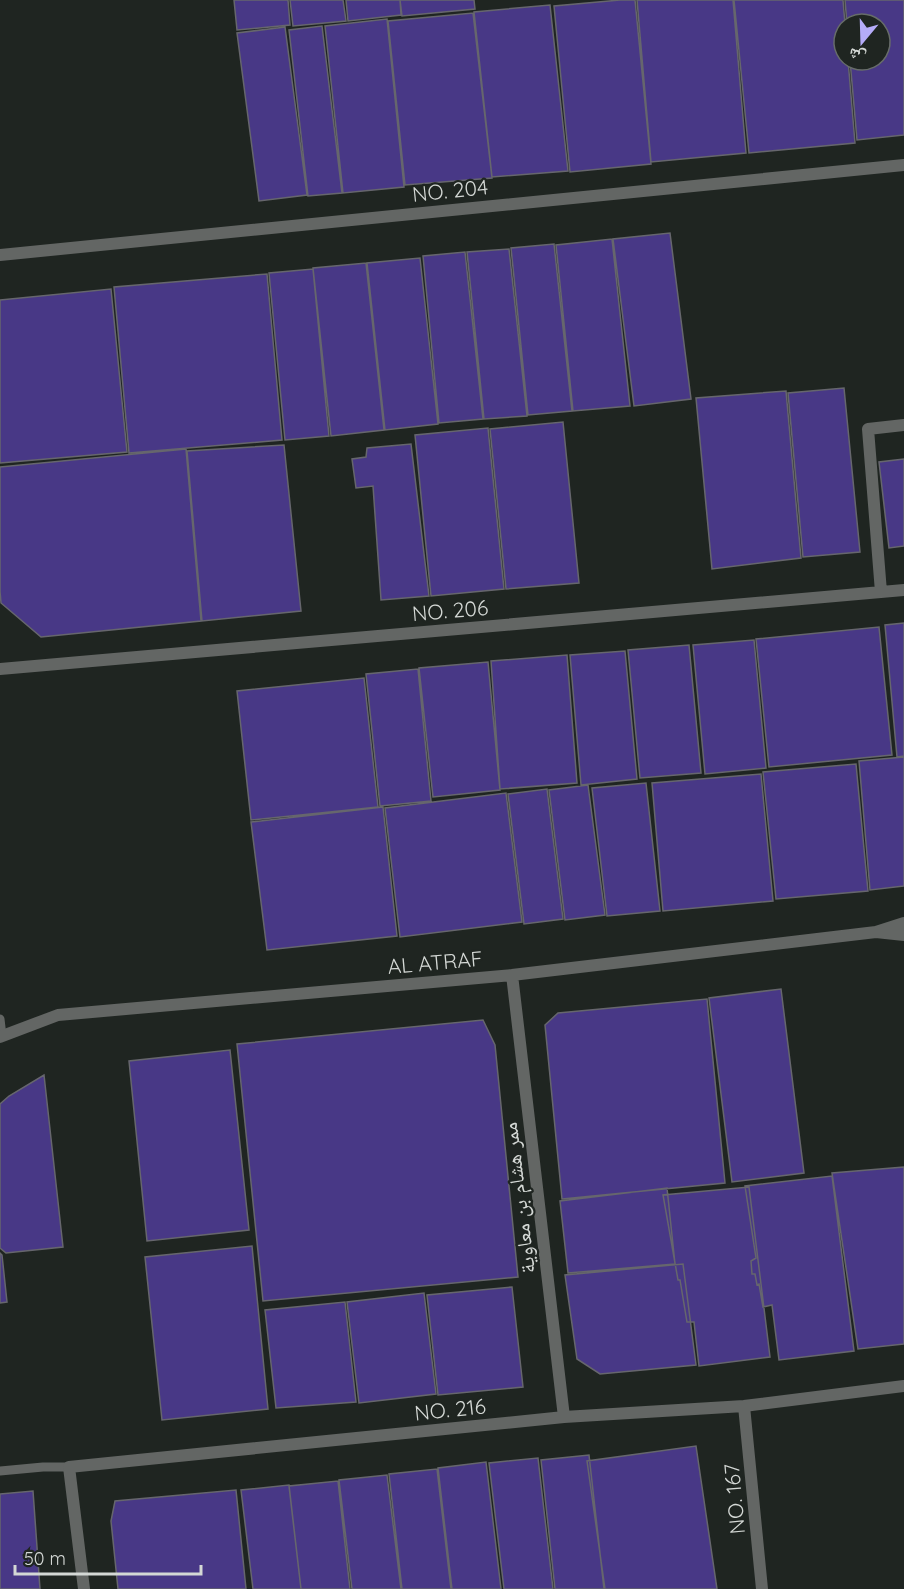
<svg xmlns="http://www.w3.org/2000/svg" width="904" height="1589" font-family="Quicksand,'Noto Naskh Arabic',sans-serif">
	<rect width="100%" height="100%" fill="#1f2521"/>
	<!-- building -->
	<path fill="#483886" stroke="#66666d" stroke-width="1.5" d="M234,0H288L290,25L237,30Z
		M290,0H343L346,21L293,26Z
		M346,0H400L401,15L348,21Z
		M400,0H474L475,9L402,16Z
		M620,0H635L651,164L570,172L554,6Z
		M637,0H733L746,153L651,162Z
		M734,0H843L845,24L844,60H848L855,143L749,153Z
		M845,0H904V135L857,140L850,60H880V24H847Z
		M550,5L568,171L492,177L474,12Z
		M473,13L492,178L405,185L388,21Z
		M387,19L404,187L343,193L325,26Z
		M322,26L342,193L308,196L289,30Z
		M285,27L307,195L259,201L237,33Z
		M670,233L691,399L634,406L613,239Z
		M612,239L630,406L573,411L556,245Z
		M554,244L572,411L528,415L511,248Z
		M509,249L527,416L484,419L467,252Z
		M465,252L483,419L439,423L423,256Z
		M420,258L438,424L385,430L367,263Z
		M366,263L384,430L331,436L313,268Z
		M313,269L329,436L285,440L269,273Z
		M267,274L282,440L129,453L114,287Z
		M111,289L127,452L0,463V300Z
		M844,388L860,552L803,557L788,393Z
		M786,391L801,558L712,569L696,398Z
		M563,422L579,583L506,589L490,429Z
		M488,428L504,589L431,596L415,435Z
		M411,444L429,596L381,600L373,486L356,488L352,459L366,457L367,448Z
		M284,445L301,611L202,621L187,451Z
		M186,449L201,621L41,637L1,603L0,591V467Z
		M904,459V546L889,548L879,462Z
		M904,623V756L897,757L885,625Z
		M879,627L892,755L769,767L756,639Z
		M754,640L766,768L705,774L693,645Z
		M689,645L701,773L640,778L628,650Z
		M625,651L637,779L581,785L570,655Z
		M567,655L577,783L500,789L491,661Z
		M488,662L500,790L433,797L419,668Z
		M418,669L431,801L380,806L366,674Z
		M364,678L378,807L251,820L237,691Z
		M904,757V886L870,890L859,761Z
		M856,764L868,891L776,899L763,772Z
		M761,774L773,901L663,911L652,783Z
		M646,783L660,911L607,916L592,788Z
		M588,785L605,915L565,920L549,790Z
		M547,789L563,919L524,924L508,794Z
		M506,793L522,922L400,937L385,808Z
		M383,807L397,936L267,950L251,822Z
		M781,989L804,1173L732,1182L709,998Z
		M707,999L725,1183L562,1199L545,1025L558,1013Z
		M483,1020L495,1045L518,1277L263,1301L237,1044Z
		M230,1050L249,1230L147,1241L129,1061Z
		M44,1075L63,1247L6,1253L0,1248V1104L9,1096Z
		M904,1167V1344L858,1349L832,1173Z
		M832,1176L854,1351L779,1360L772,1305L763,1307L759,1284L757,1285L755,1274H752L751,1261L756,1258L745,1186Z
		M749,1187L770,1357L699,1366L694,1322H687L680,1280H678L663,1195Z
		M667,1188L675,1264L568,1273L560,1201Z
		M252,1246L268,1409L162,1420L145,1257Z
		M0,1253L2,1255L7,1302L0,1303Z
		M683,1264L696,1365L600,1374L577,1359L565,1275Z
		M512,1287L523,1387L438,1395L427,1295Z
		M424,1293L436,1394L359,1403L347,1302Z
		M345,1302L356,1402L276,1408L265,1310Z
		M696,1446L717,1589H605L587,1461Z
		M589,1455L604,1589H555L541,1460Z
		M538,1458L553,1589H504L489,1463Z
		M486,1462L501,1589H452L438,1468Z
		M437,1469L451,1589H402L389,1474Z
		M387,1475L401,1589H352L339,1480Z
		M338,1481L350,1589H301L289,1486Z
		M289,1485L301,1589H253L241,1490Z
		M236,1490L246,1589H118L111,1521L115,1501Z
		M33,1491L40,1589H0V1494Z"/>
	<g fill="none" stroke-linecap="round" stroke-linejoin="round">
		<!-- service -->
		<path stroke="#636664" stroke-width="9" d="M0,1019L2,1036
			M0,1471L43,1467H69"/>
		<!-- minor -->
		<path stroke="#636664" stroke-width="12" d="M0,255L904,165
			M881,592L868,429L904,425
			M0,669L904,590
			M904,923L876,932L904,935
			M512,975L564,1417
			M0,1037L58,1015L512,975L876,932
			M744,1406L762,1589
			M84,1589L69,1467L564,1417L744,1406L904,1386"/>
	</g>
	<g text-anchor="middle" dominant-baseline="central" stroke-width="4.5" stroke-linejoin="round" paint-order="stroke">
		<!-- street labels -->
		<g font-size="21" fill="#d4d8d5" stroke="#1f2521">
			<text transform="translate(450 190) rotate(-6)">NO. 204</text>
			<text transform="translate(450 610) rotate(-5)">NO. 206</text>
			<text transform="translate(435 962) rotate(-5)">AL ATRAF</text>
			<text transform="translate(518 1198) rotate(-97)">ممر هشام بن معاوية</text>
			<text transform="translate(450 1409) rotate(-6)">NO. 216</text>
			<text transform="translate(734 1499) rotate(-95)">NO. 167</text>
		</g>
	</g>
	<!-- north arrow -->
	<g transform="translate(862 42) rotate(199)"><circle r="28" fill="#1f2521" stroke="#676d69" stroke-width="1.5"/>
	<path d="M0-4.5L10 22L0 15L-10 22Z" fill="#b5acf9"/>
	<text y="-9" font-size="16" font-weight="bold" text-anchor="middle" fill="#d4d8d5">ش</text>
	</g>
	<!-- scale -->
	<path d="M15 1565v9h186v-9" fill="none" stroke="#d4d8d5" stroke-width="3"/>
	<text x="24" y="1565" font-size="18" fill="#d4d8d5" stroke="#1f2521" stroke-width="4.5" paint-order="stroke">50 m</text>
</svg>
